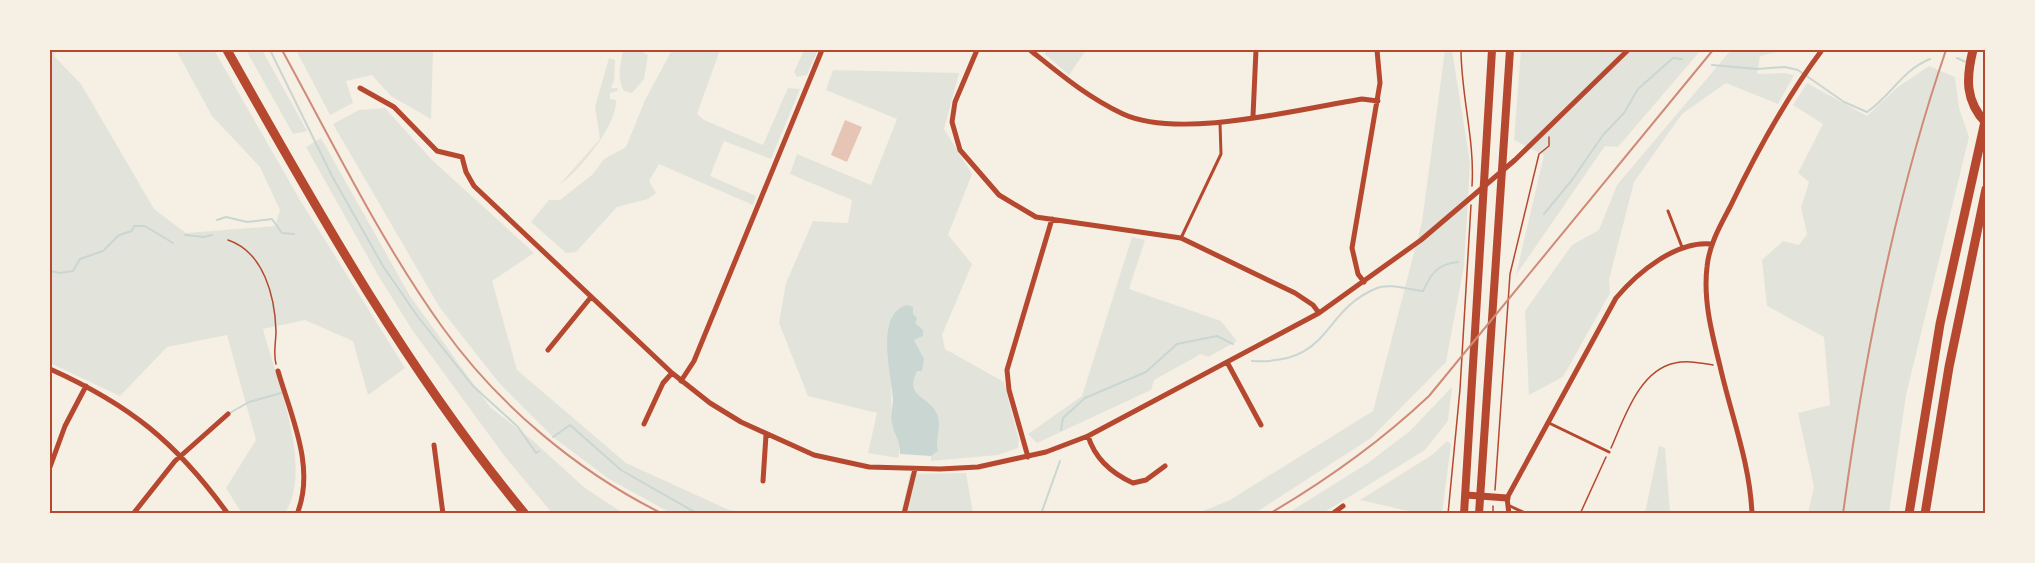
<svg xmlns="http://www.w3.org/2000/svg" width="2035" height="563" font-family="Manrope,sans-serif">
	<rect width="100%" height="100%" fill="#f6efe4"/>
	<!-- green -->
	<path fill="#e2e4dc" d="M50,50H57L54,56L81,84L154,209L186,233L275,226L280,210L260,167L212,116L176,50H214L300,200L405,368L368,395L353,341L305,320L263,329C276,379 314,467 285,513L242,514L226,488L256,440L227,335L167,347L120,396L50,363Z
		M246,50H262L307,131L293,134Z
		M296,50H433L431,119L391,96L372,75L346,81L353,103L330,115Z
		M627,50H639L648,55L644,79L632,93L624,91C617,79 620,65 623,52Z
		M672,50H720L697,114L704,120L763,145L788,88L800,89L771,159L724,141L710,176L756,196L753,205L659,164L649,181L656,193L648,199L617,207L576,252L566,253L531,222L549,200H560L593,174L604,159L626,147L645,100Z
		M804,50H818L807,75L797,77L794,72Z
		M1047,50H1086L1069,75L1045,54Z
		M1445,50H1452L1470,163L1464,266L1446,362L1371,438L1255,513L1196,514L1230,500L1373,411L1422,222Z
		M1521,50H1701L1618,147L1605,146L1516,275L1544,155L1514,140Z
		M1731,50H1785L1760,56L1757,74L1784,73L1794,75L1778,104L1726,83L1682,114L1634,182L1609,280L1610,293L1563,377L1529,395L1525,311L1572,245L1599,230L1617,185Z
		M609,58L615,60L614,81L611,88H617L618,91L610,93V99L616,100C618,124 579,172 559,185L600,139L595,107Z
		M1929,66L1955,77L1959,108L1969,137L1906,395L1889,513H1808L1814,487L1798,413L1830,405L1824,337L1767,306L1762,260L1783,241L1799,245L1807,234L1801,208L1809,182L1798,173L1823,124L1793,105L1807,83L1867,116L1898,87Z
		M833,70L959,73L944,129L972,174L948,235L972,264L942,335L945,349L1004,382L1019,440L1018,448L998,455L931,461V456L938,451L931,405C920,399 914,393 912,380C920,364 923,356 914,340L916,337L915,323L891,383L892,423L901,443L898,458L868,453L877,413L808,396L779,323L786,283L813,221L848,223L852,200L790,174L797,154L871,185L897,119L826,90Z
		M385,108L432,160L534,253L492,281L517,370L626,463L729,510L744,513H671L609,479L553,437L500,384L440,308L333,124L359,110Z
		M321,138L410,296L490,407L532,440L585,488L623,513H552L506,458L413,331L379,277L306,147Z
		M1132,237L1145,240L1129,289L1221,321L1237,341L1208,357L1201,354L1154,380L1151,390L1037,443L1028,434L1082,396Z
		M1452,387L1448,421L1425,450L1323,513H1288L1368,463L1410,431Z
		M1447,441L1451,444L1442,513H1417L1360,500L1432,455Z
		M1659,446L1665,448L1670,513H1645Z
		M966,473L973,513L901,514L910,474Z"/>
	<!-- water -->
	<path fill="#c9d6d2" d="M907,305L913,307V314L917,318L915,323L923,330V336L914,340L924,359L922,371H917C903,399 933,396 938,417C941,428 935,440 938,451L931,456L900,454C901,441 894,435 892,423C890,416 893,407 893,399C892,375 874,314 907,305Z"/>
	<g fill="none" stroke-linecap="round" stroke-linejoin="round">
		<!-- stream -->
		<path stroke="#c9d6d2" stroke-width="2" d="M270,50L332,176L383,266L418,317L473,386L518,427L536,453L539,451
			M1957,58L1968,63
			M1712,65L1757,69L1785,67L1798,70L1844,102L1867,112C1891,96 1902,70 1930,59
			M1544,214L1572,180L1603,135L1624,113L1638,89L1673,58L1682,59
			M217,220L226,217L247,222L272,219L282,233L294,234
			M185,235L204,237L212,235
			M50,271L60,273L73,271L80,259L103,251L119,235L132,231L134,226H145L173,243
			M1252,361C1333,365 1320,311 1377,288C1390,283 1409,290 1423,291C1431,274 1437,264 1458,262
			M228,414L249,402L281,393
			M1061,430L1063,418L1085,398L1146,372L1177,344L1217,336L1233,344
			M553,437L570,425L621,470L698,514
			M1041,514L1060,461"/>
	</g>
	<!-- building -->
	<path fill="#e6c5b7" d="M845,120L862,127L847,162L831,155Z"/>
	<g fill="none" stroke-linecap="round" stroke-linejoin="round">
		<!-- path -->
		<path stroke="#b5482f" stroke-width="1.5" d="M1461,50C1461,95 1475,140 1472,186
			M228,240C264,252 275,297 276,331C276,343 273,352 276,364
			M1611,448C1624,419 1639,370 1675,363C1687,360 1700,363 1713,365
			M1495,490L1510,274L1539,154L1549,146V137
			M1448,514L1460,389L1471,205
			M1493,514V506
			M1580,514L1606,457"/>
		<!-- service -->
		<path stroke="#b5482f" stroke-width="3" d="M1668,211L1682,247
			M1181,238L1221,154L1220,123
			M1549,423L1609,452
			M1510,506L1527,514"/>
		<!-- minor -->
		<path stroke="#b5482f" stroke-width="5" d="M977,50L955,102L952,122L960,150L999,195L1036,217L1181,238L1295,293L1313,305L1319,313
			M1030,50C1060,74 1087,97 1123,114C1180,140 1299,109 1362,99L1378,101
			M360,88L394,107L437,151L462,157L466,172L474,186L672,373L710,403L741,422L814,455L869,467L940,469L978,467L1046,452L1088,436L1319,313L1421,240L1515,160L1628,50
			M1253,116L1256,50
			M1364,282L1358,274L1352,248L1380,83L1377,50
			M548,350L591,297
			M1227,362L1261,425
			M50,369C130,405 176,442 228,514
			M278,371C291,416 316,468 297,514
			M681,381L694,361L822,50
			M644,424L663,383L672,373
			M1088,436C1095,459 1111,473 1133,483L1146,480L1165,466
			M434,445L443,514
			M1028,457L1009,390L1007,370L1052,219
			M50,467L65,426L86,386
			M763,481L766,435
			M133,514L175,461L228,414
			M904,514L915,469
			M1332,514L1343,506
			M1509,514L1507,498L1616,298C1638,272 1677,240 1712,244
			M1752,514C1750,463 1731,415 1720,366C1712,334 1703,300 1707,267C1709,245 1720,226 1730,207C1756,153 1786,98 1822,50"/>
		<!-- tertiary -->
		<path stroke="#b5482f" stroke-width="7" d="M1466,495L1507,498"/>
		<!-- secondary -->
		<path stroke="#b5482f" stroke-width="8" d="M1464,514L1492,50
			M1479,514L1510,50"/>
		<!-- trunk -->
		<path stroke="#b5482f" stroke-width="9" d="M227,50C317,210 407,371 525,514
			M1973,50C1966,78 1965,101 1986,123
			M1909,514L1940,324L1986,117
			M1925,514L1949,367L1986,189"/>
		<!-- rail -->
		<path stroke="#cf8b77" stroke-width="2" d="M282,50C333,143 381,242 443,328C498,405 578,472 663,514
			M1269,514C1327,480 1379,443 1429,396L1713,50
			M1843,514C1864,357 1895,199 1946,50"/>
	</g>
	<!-- border -->
	<rect width="2035" height="563" fill="none" stroke="#f6efe4" stroke-width="102"/>
	<rect x="51" y="51" width="1933" height="461" fill="none" stroke="#b5482f" stroke-width="2"/>
</svg>
